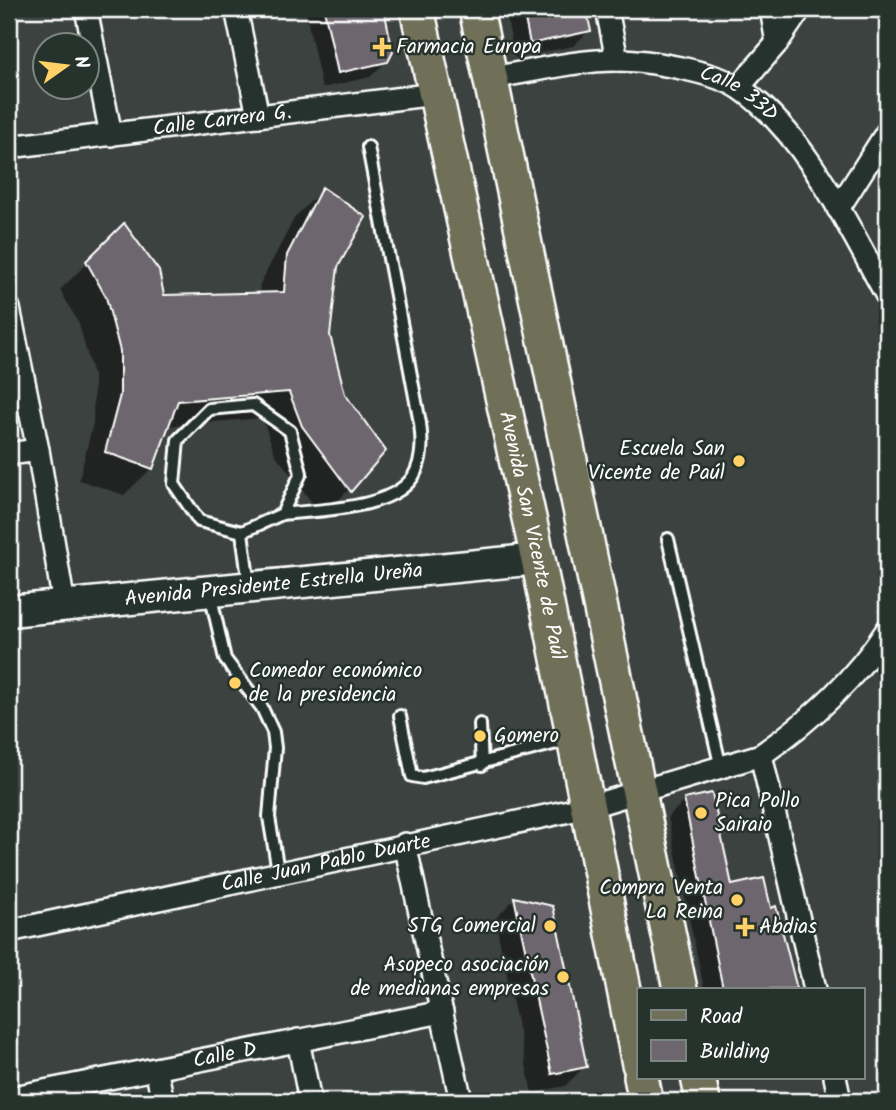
<svg xmlns="http://www.w3.org/2000/svg" width="896" height="1110" font-family="Kalam,sans-serif">
	<rect width="100%" height="100%" fill="#3c4240"/>
	<filter id="ink" filterUnits="userSpaceOnUse"><feTurbulence type="fractalNoise" baseFrequency=".0143" numOctaves="2"/><feDisplacementMap in="SourceGraphic" scale="14" xChannelSelector="R" yChannelSelector="G"/><feConvolveMatrix kernelMatrix="1 2 1 2 8 2 1 2 1" color-interpolation-filters="sRGB"/></filter>
	<g filter="url(#ink)">
		<!-- shadow -->
		<path fill="#0007" d="M305,9H382L391,52L387,61L370,77L322,88Z
			M505,9H584L589,31L573,46L515,58Z
			M323,189L336,267L328,335L344,394L384,451L323,517L275,454L262,418L167,426L152,468L124,495L79,480L93,423L94,379L79,324L60,290L124,226L163,297L259,295L260,284L295,217Z
			M684,801L731,887L769,910L790,964L795,989H704L668,817Z
			M9,863L13,884L9,888Z
			M514,899L551,908L585,1066L565,1086L532,1093L495,919Z"/>
		<!-- building -->
		<path fill="#6e666e" stroke="#fff" stroke-width="2" d="M324,9H384L393,52L388,62L338,73Z
			M523,9H586L591,31L530,44Z
			M322,187L366,217L338,267L330,335L345,394L386,451L351,492L302,426L289,392L178,401L153,469L105,452L120,395V351L106,297L86,261L124,223L159,271L164,295L284,292L287,255Z
			M712,793L732,885L764,878L771,908L776,906L797,989H723L684,799Z
			M514,897L553,906L587,1067L552,1074Z"/>
		<g fill="none" stroke-linecap="round" stroke-linejoin="round">
			<!-- service casing -->
			<g stroke="#fff" stroke-width="16">
				<path id="service" d="M253,405L290,431L301,473L282,514L242,532L199,521L174,484L178,440L209,409Z
					M282,514C318,510 400,510 416,471C423,455 422,440 420,423L368,147
					M242,532L249,586
					M668,539L721,768
					M210,593L225,659L262,708L273,732L275,748L269,817L278,871
					M400,716L412,776L423,778L572,739
					M480,724L482,765"/>
			</g>
			<!-- minor casing -->
			<g stroke="#fff" stroke-width="26">
				<g id="minor">
					<path d="M86,9L111,135"/>
					<path d="M236,9L258,116"/>
					<path d="M607,9L617,60"/>
					<path d="M771,9L777,43"/>
					<path id="s1" d="M490,78C531,72 576,60 617,60C647,60 717,72 741,89C806,134 849,228 887,296"/>
					<path d="M739,87L777,43L800,9"/>
					<path id="s2" d="M9,147L435,94"/>
					<path d="M838,209L887,132"/>
					<path d="M9,308L38,450L64,605"/>
					<path d="M9,454L38,450"/>
					<path d="M761,755L815,989"/>
					<path d="M405,844L461,1101"/>
					<path id="s3" d="M9,931L588,807L761,755C810,721 855,679 887,630"/>
					<path d="M298,1040L310,1101"/>
					<path d="M156,1069L163,1101"/>
					<path d="M835,1077L840,1101"/>
					<path id="s4" d="M9,1098L442,1012"/>
				</g>
			</g>
			<!-- secondary casing -->
			<g stroke="#fff" stroke-width="35">
				<g id="secondary">
					<path id="s5" d="M9,611L538,559"/>
				</g>
			</g>
			<!-- primary casing -->
			<g stroke="#fff" stroke-width="38">
				<g id="primary">
					<path id="s6" d="M417,9L538,559L639,1064"/>
					<path d="M476,9L680,989"/>
					<path d="M641,1077L646,1101"/>
					<path d="M698,1077L703,1101"/>
				</g>
			</g>
			<!-- service -->
			<use href="#service" stroke="#26332d" stroke-width="10"/>
			<!-- minor -->
			<use href="#minor" stroke="#26332d" stroke-width="21"/>
			<!-- secondary -->
			<use href="#secondary" stroke="#26332d" stroke-width="30"/>
			<!-- primary -->
			<use href="#primary" stroke="#706f59" stroke-width="33"/>
		</g>
	</g>
	<!-- markers -->
	<g fill="#ffd166" stroke="#26332d" stroke-width="2.5">
		<path d="M378.5 36.5h7v7h7v7h-7v7h-7v-7h-7v-7h7z"/>
		<circle cx="739" cy="461" r="7"/>
		<circle cx="235" cy="683" r="7"/>
		<circle cx="480" cy="736" r="7"/>
		<circle cx="701" cy="813" r="7"/>
		<circle cx="737" cy="900" r="7"/>
		<circle cx="550" cy="926" r="7"/>
		<path d="M741.5 916.5h7v7h7v7h-7v7h-7v-7h-7v-7h7z"/>
		<circle cx="563" cy="977" r="7"/>
	</g>
	<g text-anchor="middle" dominant-baseline="central" stroke-width="5" stroke-linejoin="round" paint-order="stroke">
		<!-- poi labels -->
		<g font-size="21" fill="#fff" stroke="#26332d" text-anchor="start">
			<text x="396" y="47">Farmacia Europa</text>
			<text x="725" y="449" text-anchor="end">Escuela San<tspan x="725" dy="24">Vicente de Paúl</tspan></text>
			<text x="249" y="671">Comedor económico<tspan x="249" dy="24">de la presidencia</tspan></text>
			<text x="494" y="736">Gomero</text>
			<text x="715" y="801">Pica Pollo<tspan x="715" dy="24">Sairaio</tspan></text>
			<text x="723" y="888" text-anchor="end">Compra Venta<tspan x="723" dy="24">La Reina</tspan></text>
			<text x="536" y="926" text-anchor="end">STG Comercial</text>
			<text x="759" y="927">Abdias</text>
			<text x="549" y="965" text-anchor="end">Asopeco asociación<tspan x="549" dy="24">de medianas empresas</tspan></text>
		</g>
		<!-- street labels -->
		<g font-size="21" fill="#fff" stroke="#26332d">
			<text stroke="none"><textPath href="#s1" startOffset="257">Calle 33D</textPath></text>
			<text stroke="none"><textPath href="#s2" startOffset="215">Calle Carrera G.</textPath></text>
			<text stroke="none"><textPath href="#s6" startOffset="539">Avenida San Vicente de Paúl</textPath></text>
			<text stroke="none"><textPath href="#s5" startOffset="266">Avenida Presidente Estrella Ureña</textPath></text>
			<text stroke="none"><textPath href="#s3" startOffset="324">Calle Juan Pablo Duarte</textPath></text>
			<text stroke="none"><textPath href="#s4" startOffset="220">Calle D</textPath></text>
		</g>
	</g>
	<!-- margin -->
	<rect width="896" height="1110" fill="none" stroke="#26332d" stroke-width="35"/>
	<rect x="18" y="18" width="861" height="1075" fill="none" stroke="#fff" stroke-width="2.5" filter="url(#ink)"/>
	<!-- legend -->
	<rect x="637" y="988" width="228" height="91" fill="#26332d" stroke="#7d8581" stroke-width="2"/>
	<rect x="651" y="1010" width="35" height="10" fill="#706f59" stroke="#7d8581" stroke-width="2"/>
	<text x="700" y="1023" font-size="21" fill="#ffffff">Road</text>
	<rect x="651" y="1040" width="35" height="21" fill="#6e666e" stroke="#7d8581" stroke-width="2"/>
	<text x="700" y="1058" font-size="21" fill="#ffffff">Building</text>
	<!-- north arrow -->
	<g transform="translate(66 66) rotate(76)"><circle r="33" fill="#26332d" stroke="#7d8581" stroke-width="2"/>
	<path d="M0-5L12 26L0 18L-12 26Z" fill="#ffd166"/>
	<text y="-10" font-size="19" font-weight="bold" text-anchor="middle" fill="#ffffff">N</text>
	</g>
</svg>
